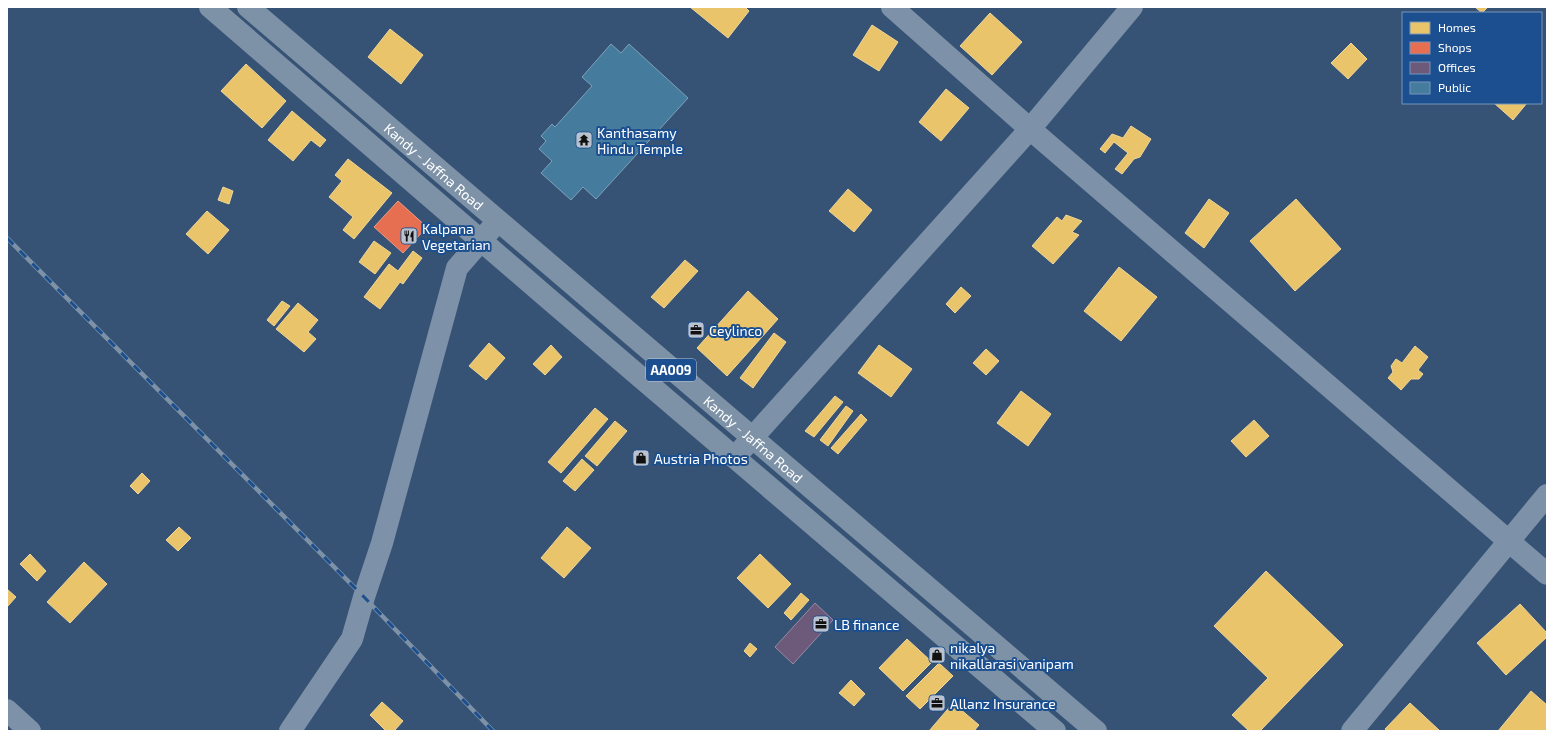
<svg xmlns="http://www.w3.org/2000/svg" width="1554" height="738" font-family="'Exo 2',sans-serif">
	<rect width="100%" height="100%" fill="#365274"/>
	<!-- homes -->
	<path fill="#e9c46a" stroke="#f0d697" d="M690,7H745L749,11L728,38Z
		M1475,7H1488L1482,13Z
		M990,13L1022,42L992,75L960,46Z
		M872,25L898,42L879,71L853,55Z
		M390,29L423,55L401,84L368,57Z
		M1351,43L1367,59L1348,79L1331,63Z
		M246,64L286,101L262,128L221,91Z
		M946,89L969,108L941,141L919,122Z
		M1494,103H1527L1513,120Z
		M292,111L326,140L320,147L311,140L293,161L268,140Z
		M1131,126L1151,139L1140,157L1134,159L1122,174L1115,169L1128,153L1114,142L1105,153L1100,149L1112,134L1123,138Z
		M348,159L392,193L354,239L343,230L353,217L329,197L342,181L335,175Z
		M223,187L233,191L229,204L218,200Z
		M848,189L872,210L854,232L829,211Z
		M1209,199L1229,213L1204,248L1185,233Z
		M1296,199L1341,249L1295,291L1250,241Z
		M207,211L229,230L208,254L186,234Z
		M1066,215L1082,221L1072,232L1079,235L1053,264L1032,246L1057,217L1062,221Z
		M374,241L391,253L375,274L359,262Z
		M413,251L422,258L403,284L400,282L380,309L364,297L389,264L398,271Z
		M685,260L698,271L664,308L651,297Z
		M1119,267L1157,297L1121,341L1084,311Z
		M961,287L971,296L955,313L946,304Z
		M748,291L778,319L727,376L697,348Z
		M282,301L290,306L274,326L267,320Z
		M298,303L318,320L308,332L316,339L304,352L276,329Z
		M774,333L786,342L753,388L740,378Z
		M489,343L505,358L486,380L469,366Z
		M551,345L562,357L545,375L533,364Z
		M879,345L912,369L891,397L858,373Z
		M1415,346L1428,357L1418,370L1423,374L1419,379H1411L1401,390L1388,378L1393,372L1391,366L1396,359L1402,363Z
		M986,349L999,361L986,375L973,363Z
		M1021,391L1051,414L1028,446L997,423Z
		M835,396L843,402L814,437L805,431Z
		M846,406L853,411L828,446L820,440Z
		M595,408L608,419L561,473L548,462Z
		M861,414L867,420L838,454L831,448Z
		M1254,420L1269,436L1246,457L1231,441Z
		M615,421L627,431L597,466L585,456Z
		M582,459L594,470L575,491L563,481Z
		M142,473L150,481L138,494L130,486Z
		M179,527L191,538L178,551L166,540Z
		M567,527L591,548L564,578L541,558Z
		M30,554L46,571L37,581L20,564Z
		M760,554L791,584L768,608L737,578Z
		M84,562L107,584L70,623L47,602Z
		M1266,571L1343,645L1260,731H1249L1232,715L1268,678L1214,626Z
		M7,589L16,597L7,607Z
		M801,593L809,600L791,620L784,613Z
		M1520,604L1547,633V637L1506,675L1477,643Z
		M907,639L932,662L903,691L879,668Z
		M750,643L757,649L750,657L744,651Z
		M939,663L953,676L920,709L906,696Z
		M851,680L865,694L854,706L839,693Z
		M1531,691L1547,705V731H1498Z
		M382,702L403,721L394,731H386L370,715Z
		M953,703L979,725L974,731H929Z
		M1410,703L1440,731H1387L1385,729Z"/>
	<!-- shops -->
	<path fill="#e76f51" stroke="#ee9a85" d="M398,201L427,227L403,253L374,227Z"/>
	<!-- offices -->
	<path fill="#6d597a" stroke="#998ba2" d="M815,603L833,620L793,664L775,647Z"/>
	<!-- public -->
	<path fill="#457b9d" stroke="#7da3ba" d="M611,44L621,53L629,44L688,98L596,199L583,187L571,200L541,173L552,161L539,149L546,141L541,136L552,124L555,127L592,86L582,77Z"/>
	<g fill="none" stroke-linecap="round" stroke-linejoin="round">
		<!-- minor -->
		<path stroke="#7d92a8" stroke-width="22" d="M892,7L1030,129L1547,574
			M735,457L1030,129L1132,7
			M7,710L30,731
			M290,731L352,639L364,597L382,543L457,268L498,221
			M1352,731L1547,495"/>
		<!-- highway -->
		<g stroke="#7e92a7" stroke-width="22">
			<path d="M210,7L550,300L1055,731"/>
			<path id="s1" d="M248,7L1096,731"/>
		</g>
		<!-- rail casing -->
		<g stroke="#7e92a7" stroke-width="4.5">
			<path id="rail" d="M7,238L364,597L493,731"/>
		</g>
		<!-- rail -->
		<use href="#rail" stroke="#1b4f8f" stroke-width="3" stroke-dasharray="9" stroke-linecap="butt"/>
	</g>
	<!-- icons -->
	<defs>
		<g id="temple-square" transform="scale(0.9)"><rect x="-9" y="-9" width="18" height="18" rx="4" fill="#b9c2ce" stroke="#1b4f8f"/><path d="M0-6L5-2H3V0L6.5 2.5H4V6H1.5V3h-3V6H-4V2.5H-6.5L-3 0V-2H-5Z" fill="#111"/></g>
		<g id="restaurant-square" transform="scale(0.9)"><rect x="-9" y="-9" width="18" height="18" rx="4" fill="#b9c2ce" stroke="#1b4f8f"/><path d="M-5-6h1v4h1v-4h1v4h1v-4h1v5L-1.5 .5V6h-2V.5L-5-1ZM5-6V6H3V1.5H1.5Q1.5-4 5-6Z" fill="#111"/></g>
		<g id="office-square" transform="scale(0.9)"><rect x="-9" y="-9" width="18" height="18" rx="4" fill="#b9c2ce" stroke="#1b4f8f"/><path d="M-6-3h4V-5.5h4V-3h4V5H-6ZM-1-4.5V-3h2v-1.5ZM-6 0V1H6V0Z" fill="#111"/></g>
		<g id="shop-square" transform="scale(0.9)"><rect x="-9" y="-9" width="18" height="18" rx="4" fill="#b9c2ce" stroke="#1b4f8f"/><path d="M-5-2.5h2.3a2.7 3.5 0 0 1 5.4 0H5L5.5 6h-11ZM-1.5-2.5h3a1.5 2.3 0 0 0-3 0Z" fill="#111"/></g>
	</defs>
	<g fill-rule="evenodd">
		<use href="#temple-square" x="584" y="140"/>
		<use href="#restaurant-square" x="409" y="236"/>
		<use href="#office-square" x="696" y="330"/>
		<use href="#shop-square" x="641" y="458"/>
		<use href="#office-square" x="821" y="624"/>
		<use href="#shop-square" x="937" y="655"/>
		<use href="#office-square" x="937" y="703"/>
	</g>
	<g text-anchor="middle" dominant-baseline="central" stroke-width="4" stroke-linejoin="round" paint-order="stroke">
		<!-- shield labels -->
		<rect fill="#1b4f8f" stroke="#bbcadd" stroke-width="1" x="646" y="359" width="50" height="22" rx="3"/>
		<g font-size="13" font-weight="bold" fill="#fff">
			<text x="671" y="370">AA009</text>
		</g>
		<!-- poi labels -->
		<g font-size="14" fill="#fff" stroke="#1b4f8f" text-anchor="start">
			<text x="597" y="132">Kanthasamy<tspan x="597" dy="16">Hindu Temple</tspan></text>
			<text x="422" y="228">Kalpana<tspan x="422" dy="16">Vegetarian</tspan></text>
			<text x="709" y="330">Ceylinco</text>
			<text x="654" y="458">Austria Photos</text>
			<text x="834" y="624">LB finance</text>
			<text x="950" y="647">nikalya<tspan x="950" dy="16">nikallarasi vanipam</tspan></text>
			<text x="950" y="703">Allanz Insurance</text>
		</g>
		<!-- street labels -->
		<g font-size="14" fill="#fff" stroke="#1b4f8f">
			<text stroke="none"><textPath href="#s1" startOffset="245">Kandy - Jaffna Road</textPath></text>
			<text stroke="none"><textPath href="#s1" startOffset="665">Kandy - Jaffna Road</textPath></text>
		</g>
	</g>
	<!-- border -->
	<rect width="1554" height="738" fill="none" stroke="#ffffff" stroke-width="16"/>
	<!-- legend -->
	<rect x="1402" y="12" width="140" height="92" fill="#1b4f8f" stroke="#7695bc"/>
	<rect x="1410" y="22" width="20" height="12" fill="#e9c46a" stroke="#7695bc"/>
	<text x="1438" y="32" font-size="12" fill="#ffffff">Homes</text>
	<rect x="1410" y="42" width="20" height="12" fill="#e76f51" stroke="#7695bc"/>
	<text x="1438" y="52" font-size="12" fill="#ffffff">Shops</text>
	<rect x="1410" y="62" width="20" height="12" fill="#6d597a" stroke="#7695bc"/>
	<text x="1438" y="72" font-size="12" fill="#ffffff">Offices</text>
	<rect x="1410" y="82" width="20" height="12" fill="#457b9d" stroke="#7695bc"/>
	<text x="1438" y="92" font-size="12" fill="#ffffff">Public</text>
</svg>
